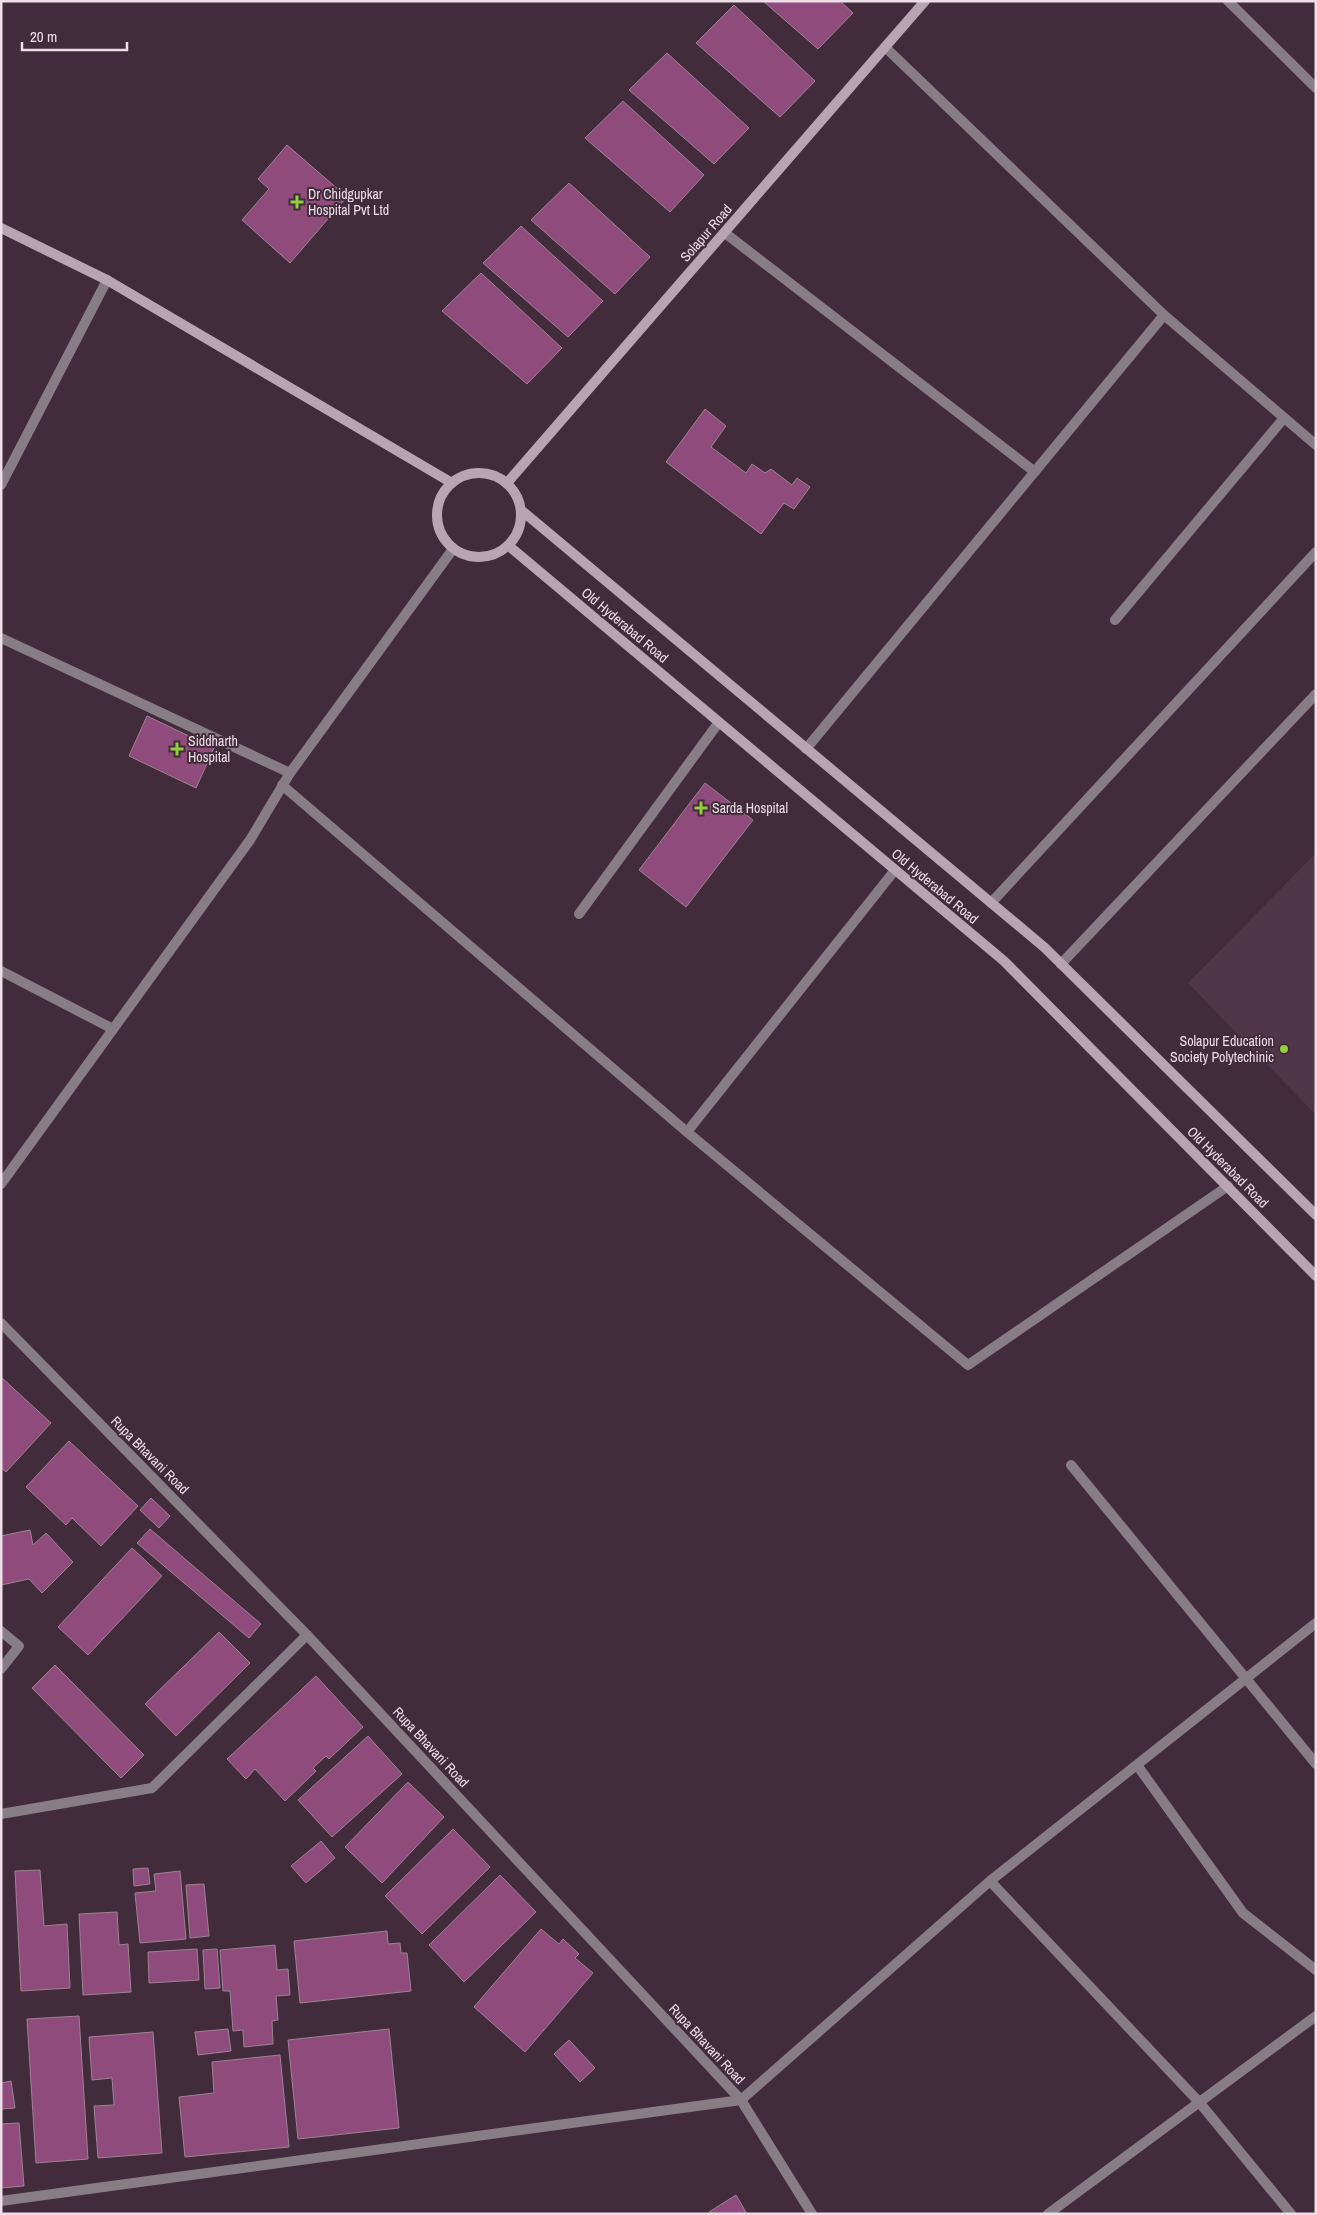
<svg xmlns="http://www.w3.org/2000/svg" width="1317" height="2215" font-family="'Archivo Narrow',sans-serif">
	<rect width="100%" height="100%" fill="#422c3b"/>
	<!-- built -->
	<path fill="#513548" d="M1316,853V1115L1188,983Z"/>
	<!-- building -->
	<path fill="#8f4b7c" stroke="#9d8394" d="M763,1H840L853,13L818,49Z
		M734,5L815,81L780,117L696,43Z
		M667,53L749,128L714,164L629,90Z
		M623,101L704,175L670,212L585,138Z
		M287,145L347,197L290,263L242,220L269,189L258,179Z
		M569,183L650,257L615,294L531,220Z
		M521,226L603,301L568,337L483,263Z
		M481,273L562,348L527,384L442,311Z
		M705,409L726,426L711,447L746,473L752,464L765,473L771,469L792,485L797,478L810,487L794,509L784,503L761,534L666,462Z
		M147,716L214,748L196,788L129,756Z
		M705,783L753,820L686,907L639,870Z
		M1,1377L51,1423L6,1472L1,1468Z
		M69,1441L138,1506L101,1546L72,1518L66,1525L26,1487Z
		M151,1498L170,1516L159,1528L140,1510Z
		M150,1529L261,1624L249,1638L137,1543Z
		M30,1530L33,1545L46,1533L73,1562L42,1593L29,1579L1,1585V1536Z
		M132,1548L162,1576L88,1655L58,1627Z
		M219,1632L250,1663L176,1736L145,1704Z
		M55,1665L144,1755L121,1778L32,1688Z
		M316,1676L363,1727L329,1759L326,1756L313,1768L316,1771L285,1801L255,1769L246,1779L227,1759Z
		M368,1736L402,1774L332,1837L298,1800Z
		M408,1782L444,1817L382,1883L345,1847Z
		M453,1829L490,1867L422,1934L385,1896Z
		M321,1841L335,1858L306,1883L291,1866Z
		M148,1868L150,1884L134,1886L133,1869Z
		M40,1870L44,1926L67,1924L70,1988L21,1991L15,1871Z
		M180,1871L186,1939L140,1943L135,1893L156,1891L154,1874Z
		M500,1875L536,1912L464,1982L429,1945Z
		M204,1884L209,1936L190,1938L186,1885Z
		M117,1912L119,1945L128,1944L131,1992L83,1995L79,1914Z
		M541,1929L559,1944L563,1939L579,1954L575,1958L593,1973L525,2052L474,2007Z
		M387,1931L388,1944L400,1943L401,1953H407L411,1991L300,2003L294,1941Z
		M275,1945L277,1970L288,1969L290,1995L276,1996L278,2020L272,2021L273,2044L244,2047L243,2030L233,2031L230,1991H223L220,1950Z
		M197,1949L199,1980L149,1983L148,1952Z
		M217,1949L220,1988L205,1989L203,1950Z
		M79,2016L88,2159L36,2163L27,2019Z
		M228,2029L231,2051L198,2055L195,2032Z
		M389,2029L399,2128L298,2139L288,2040Z
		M153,2032L162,2153L98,2158L94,2106L114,2105L112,2078L92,2080L89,2037Z
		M569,2040L595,2068L580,2082L554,2054Z
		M280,2055L289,2147L185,2157L179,2097L214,2093L212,2062Z
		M11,2081L15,2108L1,2109V2083Z
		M19,2123L24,2186L1,2188V2124Z
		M736,2195L747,2214H710L709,2212Z"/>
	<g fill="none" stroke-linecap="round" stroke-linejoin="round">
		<!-- minor -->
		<path stroke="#887d84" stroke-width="10" d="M1228,1L1316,88
			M885,47L1164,315L1316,445
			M725,233L1035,472
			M1,485L107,280
			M1115,620L1284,418
			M1,638L290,773
			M806,749L1164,315
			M282,785L687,1132L968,1365L1228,1186
			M991,903L1316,552
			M579,914L719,722
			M1061,964L1316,694
			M1,971L113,1029
			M687,1132L895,870
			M1071,1465L1316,1764
			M1,1631L19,1646L1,1669
			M1137,1765L1243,1913L1316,1970
			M1,1814L152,1788L307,1635
			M990,1881L1199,2102L1291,2214
			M1,2201L741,2100L990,1881L1316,1623
			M1048,2214L1316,2016"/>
		<!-- tertiary -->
		<path stroke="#887d84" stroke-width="10" d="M1,1184L250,840L290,773L453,549
			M1,1323L307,1635L741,2100L812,2214"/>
		<!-- secondary -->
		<path stroke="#b8a5b1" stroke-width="10" d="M1,228L107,280L452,483
			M437 515a42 42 0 1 1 84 0a42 42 0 1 1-84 0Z
			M507,483L925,1
			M521,510L1044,947L1316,1215
			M509,546L1004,961L1316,1276"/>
	</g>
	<!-- markers -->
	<g fill="#93cc3d" stroke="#422c3b" stroke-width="2">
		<path d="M294.5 194.5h5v5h5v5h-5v5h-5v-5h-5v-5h5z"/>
		<path d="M174.5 741.5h5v5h5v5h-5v5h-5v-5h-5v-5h5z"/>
		<path d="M698.5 800.5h5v5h5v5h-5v5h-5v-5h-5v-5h5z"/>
		<circle cx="1284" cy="1049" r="5"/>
	</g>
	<g text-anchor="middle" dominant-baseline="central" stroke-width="4" stroke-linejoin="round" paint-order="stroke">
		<!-- poi labels -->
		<g font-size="14" fill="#eddee8" stroke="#422c3b" text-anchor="start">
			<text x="308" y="194">Dr Chidgupkar<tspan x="308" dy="16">Hospital Pvt Ltd</tspan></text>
			<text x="188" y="741">Siddharth<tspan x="188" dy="16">Hospital</tspan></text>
			<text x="712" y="808">Sarda Hospital</text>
			<text x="1274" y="1041" text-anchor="end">Solapur Education<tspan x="1274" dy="16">Society Polytechinic</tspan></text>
		</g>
		<!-- street labels -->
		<g font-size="14" fill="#eddee8" stroke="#422c3b">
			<text transform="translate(706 233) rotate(-49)">Solapur Road</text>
			<text transform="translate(625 625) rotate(40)">Old Hyderabad Road</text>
			<text transform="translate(935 886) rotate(40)">Old Hyderabad Road</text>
			<text transform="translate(1228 1167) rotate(45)">Old Hyderabad Road</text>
			<text transform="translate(150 1455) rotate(45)">Rupa Bhavani Road</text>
			<text transform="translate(431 1747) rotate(47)">Rupa Bhavani Road</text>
			<text transform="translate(707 2044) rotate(47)">Rupa Bhavani Road</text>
		</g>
	</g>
	<!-- border -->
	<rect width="1317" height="2215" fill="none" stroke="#eddee8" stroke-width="5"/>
	<!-- scale -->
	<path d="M22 42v8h105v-8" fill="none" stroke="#eddee8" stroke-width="2.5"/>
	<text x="30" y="42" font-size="15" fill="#eddee8" stroke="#422c3b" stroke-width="4" paint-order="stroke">20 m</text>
</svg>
